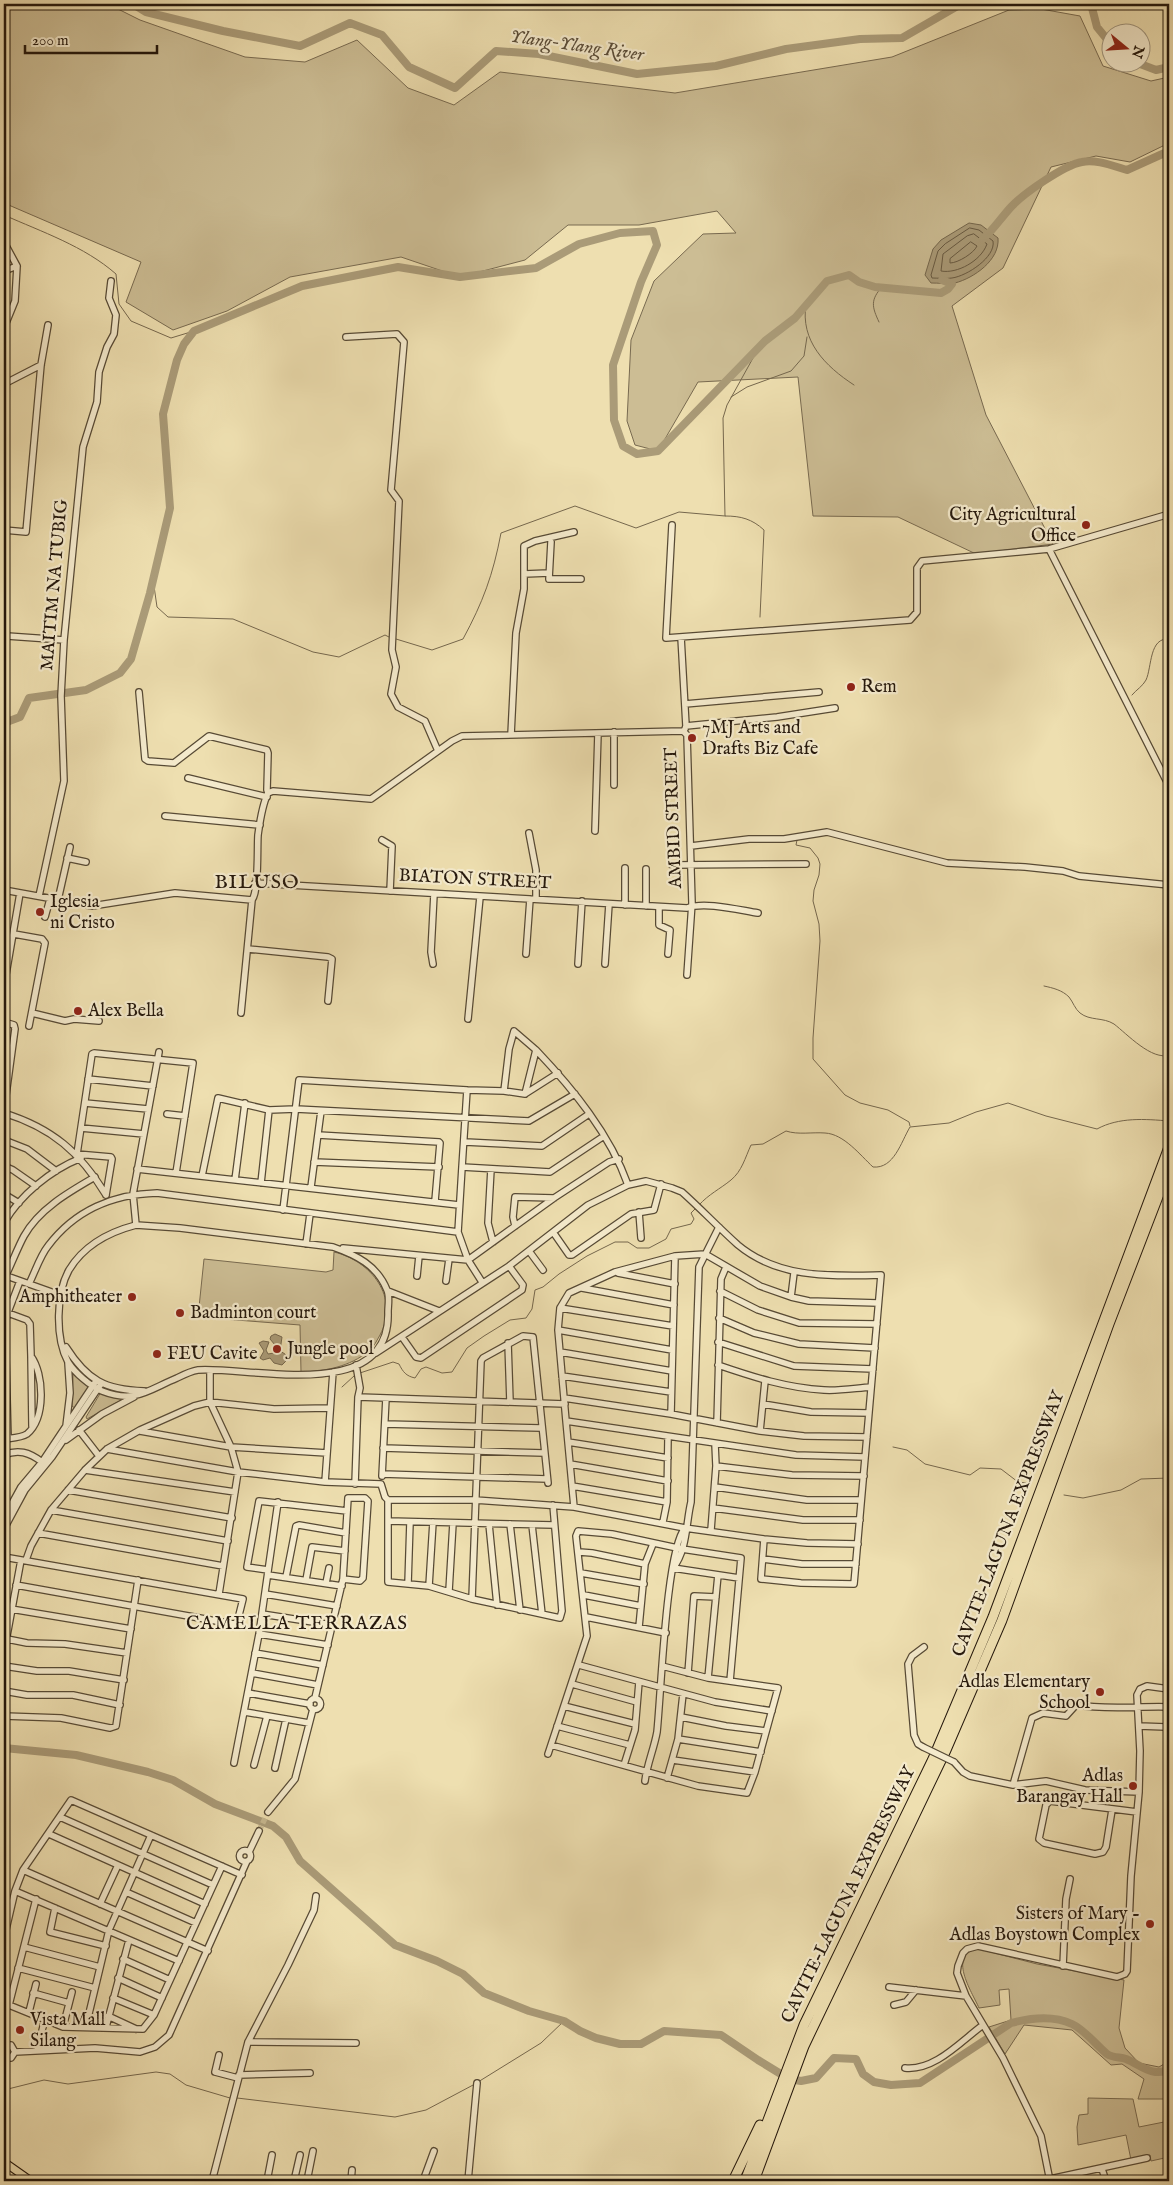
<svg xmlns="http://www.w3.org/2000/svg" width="1173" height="2185" font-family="'IM FELL English',serif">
	<rect width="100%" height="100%" fill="#eedfb0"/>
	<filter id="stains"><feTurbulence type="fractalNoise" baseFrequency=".004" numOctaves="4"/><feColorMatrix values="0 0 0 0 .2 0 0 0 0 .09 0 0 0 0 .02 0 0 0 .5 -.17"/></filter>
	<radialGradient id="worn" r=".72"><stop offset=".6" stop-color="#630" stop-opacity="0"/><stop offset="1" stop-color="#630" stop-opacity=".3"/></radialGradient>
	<!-- green -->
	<path fill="#ccbd94" stroke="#786a50" d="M4,4H108L140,20L245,57L305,62L357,40L408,88L454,105L500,72L675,93L892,57L1009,10L1041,9L1080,16L1103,66L1151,81L1169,77V143L1130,162L1096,156L1051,167L1003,268L952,306L986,415L1053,544L976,554L898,517L813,516L798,377L698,382L658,451L635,445L627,421L631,340L654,281L703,234L736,233L717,211L639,225H568L525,260L460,277L401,257L290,277L227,311L173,330L126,302L141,262L4,203Z
		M334,1252C371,1261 400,1297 380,1335C377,1340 374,1347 369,1351C349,1367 326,1371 301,1372L300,1325L198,1317L204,1259L326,1272L333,1270Z
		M73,1374H76L91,1388L76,1409L72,1406Z
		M101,1392L121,1398V1400L87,1419L86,1417Z
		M979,1949L1037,1964L1124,1980L1119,2028L1125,2048L1139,2063L1159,2067L1169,2061V2099H1138L1144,2079L1122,2064L1111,2065L1072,2030L1024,2025L1005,2054L989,2027L1011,2020L1009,1989L999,1990L1000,2005L979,2008C972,1992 946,1953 979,1949Z
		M1088,2098L1133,2099L1139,2127L1169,2121V2157L1151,2161L1150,2155L1131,2160L1126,2135L1078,2145L1077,2127L1079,2115L1088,2114Z"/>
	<!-- water -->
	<path fill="#aa9b78" stroke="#75674d" d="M969,223L981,225L998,238C1000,260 974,278 955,283C948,284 938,283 931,283L925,275L933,249L941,240Z
		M275,1334L282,1337L280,1351L285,1354L288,1359L282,1365L274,1363L270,1358L263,1360L260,1358L264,1351L259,1343L263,1341L269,1342L266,1350L268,1354L274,1353L275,1345L270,1339L271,1336Z"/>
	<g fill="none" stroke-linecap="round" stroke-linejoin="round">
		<!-- shore -->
		<path stroke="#685a42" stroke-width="1" d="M970,228L979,230L993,241C996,257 967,276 952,278C946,279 938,278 932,278L931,275L938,251L945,244Z
			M974,234L987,244C981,261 957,274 941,271L943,254L967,236Z
			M971,242L977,246C974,253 958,263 950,263V259Z"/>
		<!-- stream -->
		<path stroke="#75674d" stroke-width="1" d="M4,215C42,232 84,246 116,274L119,304L131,321L171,338L194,331
			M806,304C800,341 825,366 854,385
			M879,322C872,307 870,300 882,287
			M758,349L727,405L723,418L725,516C741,516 752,519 764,530L760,617
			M731,397L747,387L791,371L804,356L807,337
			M153,579L157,607L168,617L233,619L313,652L339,657L385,635L389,637
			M396,639L432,650L463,639C483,602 493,575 501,533L575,506L636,528L679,512L725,516
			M1132,695C1136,690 1143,686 1146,680C1152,667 1149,637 1169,639
			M797,840L796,845L810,848L818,858L820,864L819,875L814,890L813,901L819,924L820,941L813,1038V1059L845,1095L860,1103L888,1110L909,1122L910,1126
			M1044,986C1053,988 1062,990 1069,997C1073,1002 1075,1009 1080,1013C1090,1021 1103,1017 1114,1024C1127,1034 1152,1061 1169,1055
			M699,1205C709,1194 720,1189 731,1180C742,1171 745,1158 751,1145L763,1144L786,1131C798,1135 812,1132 825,1133C844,1134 860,1155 873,1167C894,1169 901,1142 910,1127L949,1123L976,1112L1008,1103L1046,1116L1097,1129C1119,1117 1145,1119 1169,1121
			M360,1373L393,1362L399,1364C403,1372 406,1376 415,1378L421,1369L426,1367L442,1373L452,1372L467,1348L484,1336L510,1320L526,1318L532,1309L535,1290L543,1287L559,1274L587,1256L615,1242H628L637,1248H649L666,1239L671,1229L691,1224L694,1219L691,1213L696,1208
			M342,1387L354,1376
			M893,1447L907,1450L925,1464L970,1475L980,1468L1001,1469L1018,1482L1026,1483
			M1064,1495L1083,1498L1121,1490L1141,1479L1169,1478
			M478,2082L541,2043L564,2021
			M4,2090L44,2080L68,2084L156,2072L170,2074L186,2085L230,2098
			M237,2098L395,2117L426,2110L475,2084"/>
		<!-- river -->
		<path stroke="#aa9b78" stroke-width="8" d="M133,4L146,12L223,31L300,46L350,23L382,35L409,67L455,88L496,51L539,54L637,74L716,66L786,49L860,39L902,38L961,4
			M1091,4L1097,27L1110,43
			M1135,62L1156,70L1169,67
			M983,239C993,230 1001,218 1011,207C1023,194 1064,165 1082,162C1096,159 1113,166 1127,170L1169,151
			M4,723L20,717L29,698L86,690L120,673L131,659L150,593L170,508L163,414L177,360L184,344L194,331L302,286L398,267L460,277L536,268L579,244L620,233L653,231L657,245L641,282L613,365L614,420L623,446L637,454L658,451L765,341L795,318L827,281L849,275L859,282L875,287L941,293L948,289L952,284L942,280
			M4,1748L76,1755L148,1772L173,1780L215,1804L273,1826L286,1837L300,1861L395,1945L437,1961L463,1974L484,1993L529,2011L564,2021L580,2031L596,2038L620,2044H641L664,2031L721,2035L758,2060L789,2079L801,2081L816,2078L834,2058L856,2059L863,2074L874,2082L891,2085L920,2083L1011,2023C1030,2018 1053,2015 1072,2024C1085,2030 1096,2045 1107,2054C1113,2058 1120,2057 1126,2059C1141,2065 1152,2077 1169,2070"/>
		<!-- minor-tunnel -->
		<path stroke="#c6b78f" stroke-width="5.5" stroke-dasharray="5.5 3" stroke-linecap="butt" d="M259,1831L268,1812"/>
		<!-- minor casing -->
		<g stroke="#574a35" stroke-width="8">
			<path id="minor" d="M4,242L17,266L15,301L4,328
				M4,271L17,266
				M346,337L397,334L404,342L391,490L399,501L392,650L396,667L391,694L398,707L425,721L438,751
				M4,365V374
				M4,384L41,365
				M672,525L666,638L910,620L917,612V568L922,561L1049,549L1166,515L1169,513
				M4,530L26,532L41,365L48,325
				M551,542L549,579H581
				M1049,549L1169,786
				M524,574L549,573
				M7,636L64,640
				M681,637L686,726L685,729
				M139,692L145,759L148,761L174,763L209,736L267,750L268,753L267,790L268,793C262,805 260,821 258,835C257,849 259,891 252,900L241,1013
				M685,704L819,692
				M686,726L777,717L835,708
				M683,731L687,735L692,903L687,975
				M511,735L516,633L524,589V546L535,541L574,532
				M188,778L267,797
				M614,785V732
				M268,793L273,791L371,799L452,741L462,736L683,731
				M165,816L260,825
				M595,831L598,733
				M529,833L536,870V899
				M382,840L392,846L390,891
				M691,846L749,839H784L827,832L947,863L1025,867L1063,871L1079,876L1169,885
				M67,858L86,862
				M672,865L806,864
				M646,869V906
				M255,883L687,908C704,901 739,910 758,913
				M4,890L92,906L175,893L252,900
				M39,896L64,781L61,696L64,640L83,447L97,402L99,372L107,347L114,334L116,315L109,298L111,281
				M58,900L70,847
				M625,905V868
				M659,907V925L670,930L668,954
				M45,917L50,899
				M14,934L42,939L45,943L29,1026
				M248,949L328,957L332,959L328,1001
				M526,954L530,899
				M433,964L431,952L434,894
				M578,964L582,901
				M605,964L609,904
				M4,986L20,893
				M32,1013L65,1021L74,1019L99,1021
				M468,1019L480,897
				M4,1022L14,1025L15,1029L6,1095
				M88,1079L153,1086
				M504,1091L509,1049L514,1031L536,1050
				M525,1094L536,1050C573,1089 610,1134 628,1185
				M85,1103L148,1109
				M4,1113C52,1128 80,1152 106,1195
				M167,1114L185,1116
				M81,1128L144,1134
				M318,1135L439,1142L440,1143L435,1201
				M4,1140L27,1149L56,1171
				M465,1142L542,1146L589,1114
				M314,1162L439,1167
				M4,1166L13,1170L36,1186
				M462,1167L467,1090
				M137,1169L459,1205
				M491,1169L488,1223L493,1242
				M202,1176L218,1098L269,1110L296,1109L529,1121L575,1094
				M235,1180L245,1103
				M261,1183L269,1110
				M311,1187L321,1111
				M4,1194L19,1203
				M106,1195L112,1159L111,1157L77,1154L92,1054L94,1053L193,1063L176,1173
				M283,1210L299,1080L467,1090L504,1091L525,1094L558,1073
				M639,1212L641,1238
				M4,1223C20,1195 51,1170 81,1158
				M136,1225L180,1228L333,1247C356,1255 377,1265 387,1290C390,1296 388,1305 388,1312C391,1405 250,1366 198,1370C191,1371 183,1375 177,1378C148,1390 135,1404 102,1391C90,1386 75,1373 68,1362C55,1338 56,1293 69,1270C84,1245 109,1232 136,1225Z
				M136,1225L133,1194L159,1052
				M515,1226L513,1217L515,1197L554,1198
				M553,1232L569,1255H572L631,1214L654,1210L661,1184
				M306,1244L310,1214
				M343,1248L468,1260L554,1198L609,1162L619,1159
				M529,1251L543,1270
				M618,1273L675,1284
				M4,1275L60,1295
				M6,1275C12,1263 17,1249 24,1236C39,1209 69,1192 95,1177
				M417,1276L419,1256
				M446,1281L449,1259
				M482,1282L468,1260L458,1232L462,1167L550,1172L604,1136
				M29,1284C35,1272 40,1256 48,1246C75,1210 114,1194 157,1193L458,1232
				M582,1288L674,1305
				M388,1291L439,1311
				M720,1291L758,1310L799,1323L877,1324
				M791,1297L794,1273
				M560,1308L673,1326
				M8,1313L27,1320L30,1324L31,1356
				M719,1318L754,1333L799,1344L875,1348
				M558,1330L672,1350
				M402,1337L416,1357L421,1358L522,1290L523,1285L509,1266
				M718,1342L794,1366L873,1369
				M508,1343L510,1402
				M66,1347C87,1380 105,1390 144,1391
				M560,1352L672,1371
				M376,1353L509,1266L588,1205L628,1185L646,1181L672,1188L682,1192C701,1209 719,1228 738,1245C779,1279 831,1276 881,1275L854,1584L801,1583L761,1579L764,1539
				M356,1365L360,1388L358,1397
				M718,1365C753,1377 787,1388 824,1390C840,1391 856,1388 871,1387
				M210,1371V1402L231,1447L238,1472L219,1594
				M562,1376L671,1392
				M564,1398L671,1414L760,1431L804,1436L867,1437
				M763,1404L811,1412L869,1413
				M671,1414L675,1256
				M566,1421L558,1330L560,1308L569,1293L615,1272L675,1256L705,1254L760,1286L791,1297L809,1301L878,1303
				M717,1423L721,1279L726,1267
				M385,1424L541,1428
				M66,1426L70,1393L68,1363
				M79,1430L99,1456
				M140,1431L231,1447L327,1453
				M760,1431L765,1381
				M8,1438L5,1320L20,1281
				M4,1439C11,1438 21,1438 27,1434C46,1418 44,1374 31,1356L32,1426
				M66,1440L102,1414L134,1397
				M568,1442L668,1458
				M383,1448L544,1453
				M107,1449L238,1472L325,1482L333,1372
				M4,1455C18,1449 29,1452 42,1462
				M4,1464L6,1461L5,1455
				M570,1464L668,1481
				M716,1466L792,1475L864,1476
				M85,1470L235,1492
				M382,1474L547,1479
				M382,1476L386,1398
				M325,1482L381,1484L385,1497L388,1500H475L574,1507L685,1528L764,1539L807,1543L858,1544
				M355,1484L358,1397L565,1404
				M572,1486L667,1502
				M715,1487L807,1500H861
				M68,1490L232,1518
				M388,1500V1582L429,1586L472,1599L560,1618L562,1611L553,1505
				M574,1507L566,1421L796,1455L865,1457
				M713,1508L803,1520H860
				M51,1510L228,1541
				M4,1518L21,1487L42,1462L96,1381
				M388,1521L554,1525
				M663,1522L667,1502L668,1437
				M489,1524L497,1605
				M510,1524L520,1610
				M532,1525L542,1614
				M4,1529L25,1490L52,1457L101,1384
				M711,1530L716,1466L715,1444
				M38,1533L223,1566
				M579,1552L592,1553L645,1564
				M4,1557L243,1599L237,1623L233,1624L16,1585
				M763,1559L802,1564H856
				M26,1560L31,1546L51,1510L85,1470L107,1449L140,1430L194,1406L210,1402L274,1409L329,1408
				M673,1568C687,1551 686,1523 691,1502L699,1267L719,1227
				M673,1568L739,1578
				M268,1570L247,1567L259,1501L347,1511
				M581,1573L644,1584
				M268,1575L342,1586
				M286,1577L296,1526L299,1525L346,1533
				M306,1580L312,1547L345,1551
				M326,1583L329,1568
				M408,1584L410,1522
				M429,1586L433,1522
				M449,1591L453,1523
				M265,1594L337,1606
				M584,1595L641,1606
				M472,1599L481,1361L483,1358L523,1336L533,1337L548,1483
				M11,1609L131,1629
				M262,1614L332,1625
				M586,1617L666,1633
				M639,1627L645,1564L653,1544
				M259,1634L328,1645
				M7,1639L27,1643L65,1644L127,1653
				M4,1652L21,1560
				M255,1653L323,1665
				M579,1665L715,1702L772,1711
				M4,1666L37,1671H69L124,1680
				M252,1673L318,1685
				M688,1673L694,1596L716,1597
				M708,1678L718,1575
				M572,1684L637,1702
				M4,1691L27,1695H73L120,1705
				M248,1693L310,1704
				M315,1698L343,1579L348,1498H365L368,1501L363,1578L360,1581L343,1579
				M309.5 1704a5.5 5.5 0 1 1 11 0a5.5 5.5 0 1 1-11 0Z
				M564,1706L635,1724
				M245,1712L309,1723
				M4,1716L61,1718L110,1728L116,1726L138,1580
				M681,1717L726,1726L766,1731
				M557,1726L630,1745
				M1139,1726L1166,1727
				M678,1739L761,1752
				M551,1745L698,1786L747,1793L755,1772L778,1688L708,1678L662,1666
				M923,1747L918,1744L914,1735L908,1664L912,1656L924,1647
				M548,1754L587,1636L576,1536L578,1531L612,1534L682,1549L741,1558L730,1681
				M673,1760L755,1772
				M954,1762L963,1772L970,1776L1013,1785L1046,1781L1085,1790L1139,1792
				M234,1763L259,1634L278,1502
				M254,1765L267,1716
				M624,1765L635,1730L639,1682
				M275,1768L286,1719
				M667,1778L678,1739L683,1694
				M645,1781C647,1764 654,1749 657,1732C661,1696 666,1549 685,1528
				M1013,1785L1032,1718L1043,1713L1066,1716L1076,1705C1106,1710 1138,1706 1169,1707
				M1112,1810L1106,1847L1103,1852L1095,1854L1044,1843L1039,1839L1046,1805L1050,1801L1137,1812
				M268,1812L295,1779L313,1709
				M60,1817L213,1885
				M49,1834L205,1904
				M239.5 1856a5.5 5.5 0 1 1 11 0a5.5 5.5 0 1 1-11 0Z
				M249,1852L259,1831
				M23,1870L208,1951
				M15,1891L179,1961
				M126,1892L196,1923
				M100,1904L118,1865
				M55,1908L50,1932L106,1946
				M4,1938L15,1891L23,1870L71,1800L242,1875
				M24,1947L100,1967
				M123,1959L170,1980
				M1063,1966L1066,1899L1070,1879
				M18,1968L95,1988
				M118,1978L162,1998
				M889,1987L966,1996
				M33,1993L69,2003
				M113,1998L154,2015
				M4,2003L63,2027L143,2029L154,2015L222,1866
				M9,2005L36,1899
				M894,2005L906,2002L916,1990
				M29,2012L36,1984
				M108,2016L136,2029
				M86,2026L109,1930L151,1835
				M63,2027L72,1992
				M106,2027L129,1940
				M248,2042L356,2043
				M4,2046L11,2045L15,2052L11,2058L4,2057
				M37,2050L45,2019
				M15,2052L95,2048L140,2052L155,2047L169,2035L247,1861
				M219,2055L215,2072L238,2078
				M905,2068C935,2071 961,2041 983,2025
				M239,2075L310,2073
				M1102,2169L1106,2181
				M1050,2179L1147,2158
				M212,2181L248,2042L288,1965L314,1910L316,1896
				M267,2181L272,2155
				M294,2181L300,2155
				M307,2181L313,2151
				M351,2181L352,2170
				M423,2181L434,2151
				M468,2181L477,2083
				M1050,2181L1041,2136L1003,2058L966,1996L957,1973L958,1966L963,1953L967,1949L978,1946L1117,1977L1125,1974L1127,1971L1131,1876L1139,1792L1140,1751L1137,1695L1140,1689L1147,1686L1169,1689"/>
		</g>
		<!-- major casing -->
		<g stroke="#25180c" stroke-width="9">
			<path id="major" d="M4,2162L31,2181"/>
		</g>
		<!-- highway casing -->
		<g stroke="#25180c" stroke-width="11">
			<path id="highway" d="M733,2181L760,2125
				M745,2181L804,2025L933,1759L993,1617L1169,1147
				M754,2181L804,2046L946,1750L1002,1620L1109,1324L1169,1168"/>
		</g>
		<!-- minor -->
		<use href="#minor" stroke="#f4eacc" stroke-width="5.5"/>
		<!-- major -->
		<use href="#major" stroke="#eedfb0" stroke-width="7"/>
		<!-- highway -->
		<use href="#highway" stroke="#eedfb0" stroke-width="9"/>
		<!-- minor-bridge casing -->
		<g stroke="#574a35" stroke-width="8" stroke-linecap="butt">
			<path id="minor-bridge" d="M923,1747L954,1762"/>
		</g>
		<!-- minor-bridge -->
		<use href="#minor-bridge" stroke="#f4eacc" stroke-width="5.5"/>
	</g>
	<!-- markers -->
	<g fill="#8f2418" stroke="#f4eacc" stroke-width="2">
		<circle cx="1086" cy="525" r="5"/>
		<circle cx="851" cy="687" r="5"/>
		<circle cx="692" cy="738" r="5"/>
		<circle cx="40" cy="912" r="5"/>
		<circle cx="78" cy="1011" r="5"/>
		<circle cx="132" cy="1297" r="5"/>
		<circle cx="180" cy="1313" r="5"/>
		<circle cx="277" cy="1349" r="5"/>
		<circle cx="157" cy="1354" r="5"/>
		<circle cx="1100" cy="1692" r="5"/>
		<circle cx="1133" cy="1786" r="5"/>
		<circle cx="1150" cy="1924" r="5"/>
		<circle cx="20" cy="2030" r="5"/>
	</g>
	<g text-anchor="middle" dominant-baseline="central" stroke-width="4.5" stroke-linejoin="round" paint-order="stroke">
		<!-- poi labels -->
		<g font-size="18" fill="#25180c" stroke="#f4eacc" text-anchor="start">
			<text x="1076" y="515" text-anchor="end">City Agricultural<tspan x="1076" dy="21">Office</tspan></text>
			<text x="861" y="687">Rem</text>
			<text x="702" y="728">7MJ Arts and<tspan x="702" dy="21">Drafts Biz Cafe</tspan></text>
			<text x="50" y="902">Iglesia<tspan x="50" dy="21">ni Cristo</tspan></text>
			<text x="88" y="1011">Alex Bella</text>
			<text x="122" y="1297" text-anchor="end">Amphitheater</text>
			<text x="190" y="1313">Badminton court</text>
			<text x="287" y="1349">Jungle pool</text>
			<text x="167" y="1354">FEU Cavite</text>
			<text x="1090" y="1682" text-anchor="end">Adlas Elementary<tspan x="1090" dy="21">School</tspan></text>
			<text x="1123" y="1776" text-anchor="end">Adlas<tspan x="1123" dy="21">Barangay Hall</tspan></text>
			<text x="1140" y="1914" text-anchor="end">Sisters of Mary -<tspan x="1140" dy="21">Adlas Boystown Complex</tspan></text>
			<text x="30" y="2020">Vista Mall<tspan x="30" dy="21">Silang</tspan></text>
		</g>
		<!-- street labels -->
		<g font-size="18" fill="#25180c" stroke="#f4eacc">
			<text transform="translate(55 585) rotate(-85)">MAITIM NA TUBIG</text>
			<text transform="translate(674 818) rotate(-92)">AMBID STREET</text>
			<text transform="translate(475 880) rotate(3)">BIATON STREET</text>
			<text transform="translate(1009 1524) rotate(-69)">CAVITE–LAGUNA EXPRESSWAY</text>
			<text transform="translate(849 1895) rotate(-64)">CAVITE–LAGUNA EXPRESSWAY</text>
		</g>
		<!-- water labels -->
		<g font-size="19" font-style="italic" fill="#5a4c37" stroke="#f4eacc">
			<text transform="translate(577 46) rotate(8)">Ylang-Ylang River</text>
		</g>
		<!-- neighbourhood labels -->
		<g font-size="19" letter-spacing="1" fill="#25180c" stroke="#f4eacc">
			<text x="297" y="1624">CAMELLA TERRAZAS</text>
		</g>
		<!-- quarter labels -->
		<g font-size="20" letter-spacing="1" fill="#25180c" stroke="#f4eacc">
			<text x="257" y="882">BILUSO</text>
		</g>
	</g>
	<!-- margin -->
	<rect width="1173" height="2185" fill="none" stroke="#eedfb0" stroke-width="20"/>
	<rect x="5" y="5" width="1163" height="2175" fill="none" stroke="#25180c" stroke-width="2.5"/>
	<rect x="10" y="10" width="1153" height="2165" fill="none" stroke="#25180c"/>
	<!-- north arrow -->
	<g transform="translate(1126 48) rotate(108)"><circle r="24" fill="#f4eacc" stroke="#a1967f"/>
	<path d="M0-4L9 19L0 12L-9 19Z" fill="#8f2418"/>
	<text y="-8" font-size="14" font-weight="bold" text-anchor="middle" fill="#25180c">N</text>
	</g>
	<!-- scale -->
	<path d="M25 45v8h132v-8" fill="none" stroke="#25180c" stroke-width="2.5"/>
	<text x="32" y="45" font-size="15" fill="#25180c" stroke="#f4eacc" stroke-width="4" paint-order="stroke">200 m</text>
	<rect width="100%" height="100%" filter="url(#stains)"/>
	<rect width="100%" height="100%" fill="url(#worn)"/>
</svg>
